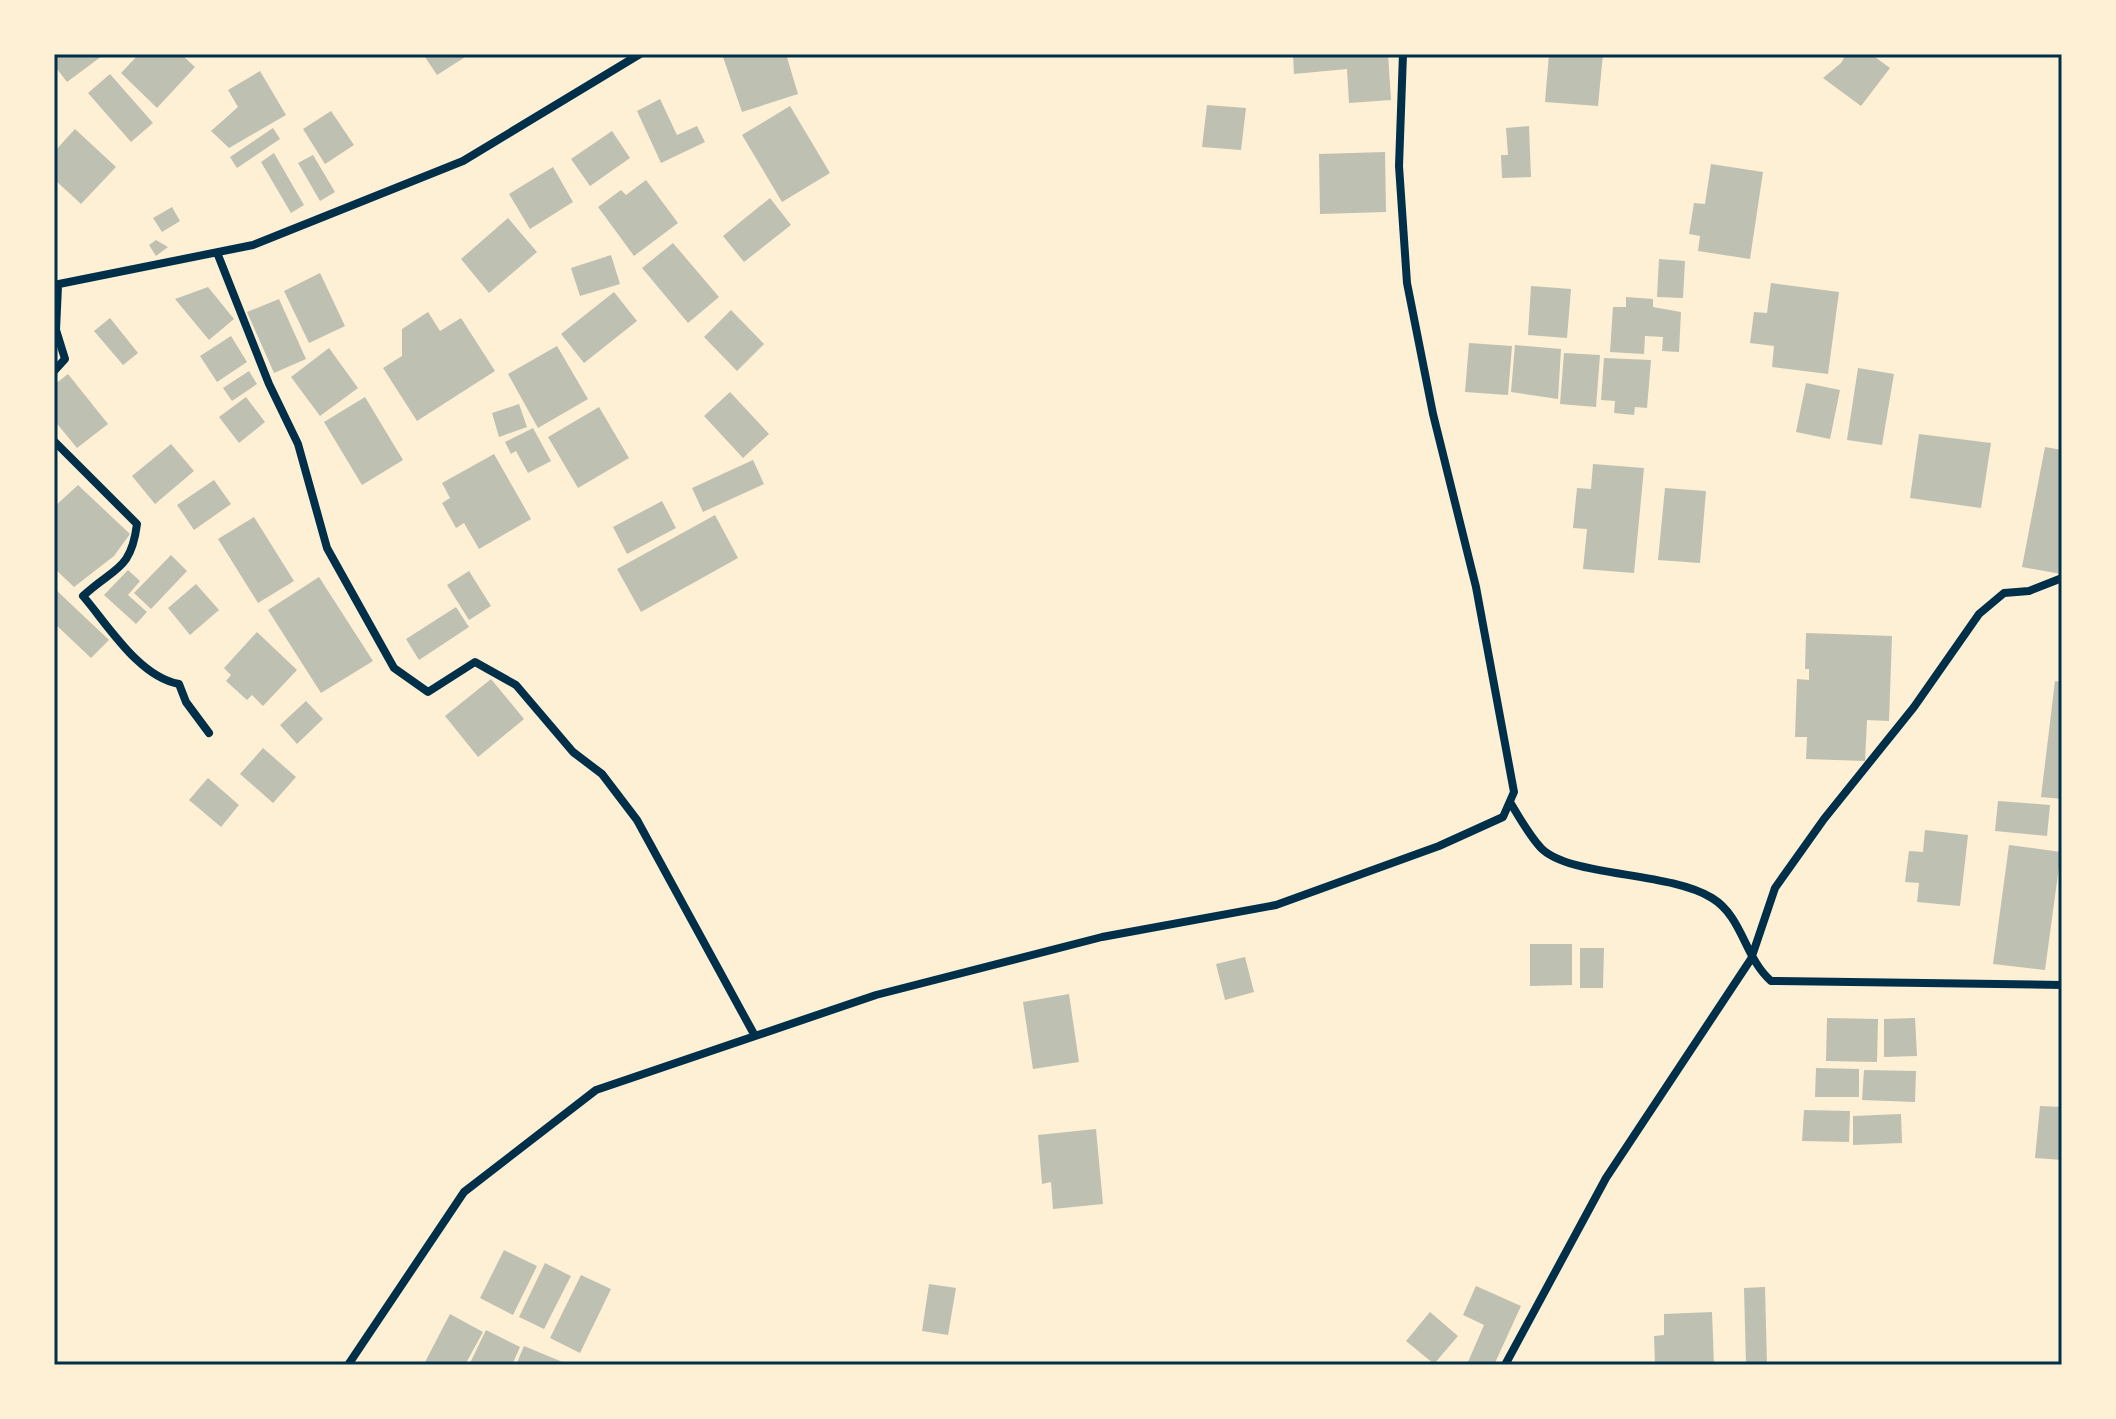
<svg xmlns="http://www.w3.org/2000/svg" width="2116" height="1419" font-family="'IBM Plex Serif',serif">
	<rect width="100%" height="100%" fill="#fdf0d5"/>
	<!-- building -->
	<path fill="#bec0b2" d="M54,54H100L102,56L67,82L54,65Z
		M139,54H181L195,67L157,108L121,73Z
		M423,54H470L437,75Z
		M722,54H786L798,94L742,112Z
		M1293,54H1388L1391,100L1349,103L1347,69L1294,74Z
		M1549,54H1603L1598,106L1545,102Z
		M1846,54H1871L1890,68L1861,106L1823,78L1841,63Z
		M260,71L286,115L229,148L211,131L238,107L228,90Z
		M110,74L153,123L131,142L88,93Z
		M660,99L677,135L697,126L705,142L661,163L637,111Z
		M1207,105L1246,108L1241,150L1202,147Z
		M790,106L830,173L782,202L742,135Z
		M331,111L354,145L325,164L303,129Z
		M1529,126L1531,177L1502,178L1501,155H1508L1506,128Z
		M273,128L280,139L237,168L230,157Z
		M75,129L116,167L81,204L54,179V152Z
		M612,131L630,158L590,186L571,159Z
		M1385,152L1386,212L1320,214L1319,154Z
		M274,153L304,205L291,213L261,162Z
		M313,155L335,192L320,201L298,163Z
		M1711,164L1763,172L1750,259L1698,251L1700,236L1689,234L1694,203L1705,204Z
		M553,167L573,202L530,229L509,194Z
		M646,180L678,223L634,256L598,207L621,190L626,195Z
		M770,198L791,225L744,262L723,236Z
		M172,207L180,221L162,232L153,218Z
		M508,218L537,252L489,293L461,259Z
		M156,240L168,247L156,256L149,245Z
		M673,243L719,297L688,323L642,268Z
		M611,255L620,284L580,296L571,268Z
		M1659,259L1685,261L1683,298L1657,297Z
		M320,273L345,326L309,343L284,291Z
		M1771,283L1839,292L1828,374L1772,367L1774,346L1750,343L1754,312L1767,313Z
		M1531,286L1571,289L1567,338L1528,335Z
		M208,287L234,319L209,340L175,299Z
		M614,292L637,321L584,363L561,334Z
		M1626,297L1653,299V307L1681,312L1679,352L1662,351L1663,337L1645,336L1644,354L1610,352L1613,307H1626Z
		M279,299L306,359L274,373L247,312Z
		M731,310L764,344L737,371L704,337Z
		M428,312L440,331L461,318L495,371L417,421L383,368L402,356V329Z
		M110,318L138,353L123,365L94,331Z
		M231,336L247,362L217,382L200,356Z
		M1469,343L1512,346L1508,395L1465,392Z
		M1515,345L1561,349L1558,399L1511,392Z
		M557,346L588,399L538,428L508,374Z
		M329,348L358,388L320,416L291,377Z
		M1564,353L1600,355L1596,407L1560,404Z
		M1604,358L1651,360L1647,408L1635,407L1634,415L1614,413L1615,401L1601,400Z
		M1858,368L1894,374L1882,445L1847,440Z
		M249,371L257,384L232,401L223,388Z
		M68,374L108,424L77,448L54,420V385Z
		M1806,383L1840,390L1830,439L1796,432Z
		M730,392L769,434L743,458L704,416Z
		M246,397L265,422L239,443L219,417Z
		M365,397L403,460L362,485L324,422Z
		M519,404L527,427L499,437L492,413Z
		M599,407L629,458L578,488L548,437Z
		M533,428L551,461L528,473L516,451L511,454L505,442Z
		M1919,434L1991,443L1981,508L1910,498Z
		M171,444L194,471L155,504L132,476Z
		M2045,447L2062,450L2061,574L2022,567Z
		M494,454L531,519L479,549L464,523L456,528L442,503L450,498L442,483Z
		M753,460L764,484L703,512L692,488Z
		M1593,464L1644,468L1634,573L1583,569L1587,529L1573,528L1577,488L1591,489Z
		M214,480L231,504L194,530L177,505Z
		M78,485L130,534L114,556L74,587L54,568V507Z
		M1665,488L1706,491L1700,563L1658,560Z
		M662,501L676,528L627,554L613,527Z
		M715,515L738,558L641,612L617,569Z
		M254,517L294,581L258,603L218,539Z
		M171,555L187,571L151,609L134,593Z
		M128,570L140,581L128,595L147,612L136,624L104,595Z
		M469,571L491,606L469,620L447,585Z
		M319,577L373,661L321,693L268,610Z
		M196,584L219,610L190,635L168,608Z
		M54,588L109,640L91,658L54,623Z
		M456,607L469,627L419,660L406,639Z
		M257,632L297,670L263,706L252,695L247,700L226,681L231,675L224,668Z
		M1806,633L1892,636L1889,721L1867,720L1865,761L1806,759L1807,737H1795L1797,679L1809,680V669H1805Z
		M491,679L524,719L478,757L445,716Z
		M2055,681L2062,682V799L2041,797Z
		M306,701L323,719L297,744L280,725Z
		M263,748L296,777L273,803L240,774Z
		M208,778L239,805L221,827L189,800Z
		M1998,801L2050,805L2047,836L1995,831Z
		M1925,830L1968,835L1960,906L1917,902L1919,883L1905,882L1909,851L1923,852Z
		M2009,845L2061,852L2045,970L1993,964Z
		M1530,944H1572V985L1530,986Z
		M1580,948H1604L1603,988H1580Z
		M1245,957L1254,992L1225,1000L1216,964Z
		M1069,994L1079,1062L1033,1069L1023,1002Z
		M1827,1018L1878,1019L1877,1062L1826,1061Z
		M1915,1018L1917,1056L1884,1057V1019Z
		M1816,1068L1859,1069V1097H1815Z
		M1864,1070L1916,1071L1915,1102L1862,1100Z
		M2040,1106L2062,1107V1160L2035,1158Z
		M1804,1110L1850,1111L1849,1142L1802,1141Z
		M1901,1114L1902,1143L1853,1145V1116Z
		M1096,1129L1103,1204L1053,1209L1051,1182L1042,1184L1038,1135Z
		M504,1250L537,1266L513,1315L480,1298Z
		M545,1263L571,1276L544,1329L519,1317Z
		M581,1275L611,1289L580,1353L550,1338Z
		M929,1284L956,1288L948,1335L922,1331Z
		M1476,1286L1521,1306L1494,1365L1468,1362L1484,1325L1463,1315Z
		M1765,1287L1767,1365H1746L1744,1288Z
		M1430,1312L1458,1336L1434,1364L1406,1341Z
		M1712,1312L1714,1365H1655L1654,1336L1664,1335V1314Z
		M450,1314L483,1332L465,1365L424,1364Z
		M486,1330L520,1347L512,1365H469Z
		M524,1346L565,1363L564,1365H516Z"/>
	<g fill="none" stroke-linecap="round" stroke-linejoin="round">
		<!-- minor -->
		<path stroke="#003049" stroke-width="8" d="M218,255L269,384L298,444L327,548L394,668L428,692L475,662L516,685L573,752L602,774L637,820L755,1036
			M54,285L253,245L463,161L640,54
			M54,371L65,359L56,330L58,286
			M54,441L137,524C131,571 114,567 83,596C108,625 139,677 179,684L186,702L209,733
			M1510,802C1519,817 1529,835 1541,848C1569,877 1668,871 1712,898C1743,917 1744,957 1771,981L2062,985
			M348,1365L464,1192L596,1090L876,995L1102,937L1276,905L1439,846L1503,817L1514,792L1476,587L1433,414L1407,283L1399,166L1403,54
			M1505,1365L1606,1178L1751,959L1775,888L1824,819L1914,707L1979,614L2004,593L2029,591L2062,578"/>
	</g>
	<!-- border -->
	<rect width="2116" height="1419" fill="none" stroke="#fdf0d5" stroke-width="112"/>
	<rect x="56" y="56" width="2004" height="1307" fill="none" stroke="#003049" stroke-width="3"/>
</svg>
